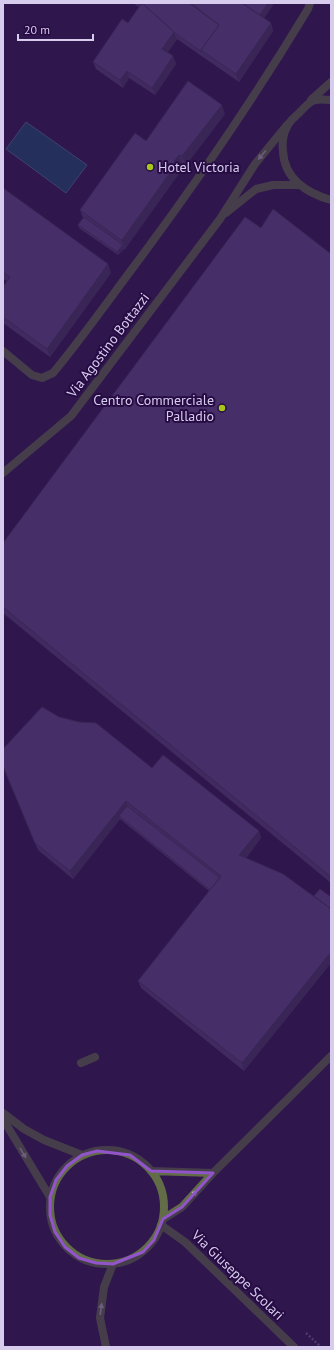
<svg xmlns="http://www.w3.org/2000/svg" width="334" height="1350" font-family="'PT Sans',sans-serif">
	<rect width="100%" height="100%" fill="#30174e"/>
	<!-- water -->
	<path fill="#194d6d" stroke="#527394" d="M26,122L87,165L66,193L6,149Z"/>
	<g fill="none" stroke-linecap="round" stroke-linejoin="round">
		<!-- path -->
		<path stroke="#725f8e" stroke-width="2.5" stroke-dasharray="2 2" stroke-linecap="butt" d="M306,1333L321,1347"/>
		<!-- lane -->
		<path stroke="#626c46" stroke-width="8" d="M3,351L32,375L42,378L53,373C82,338 108,301 135,265C197,182 255,97 308,9L310,3
			M81,1063L95,1057
			M161,1225L185,1242L294,1347"/>
		<!-- street -->
		<path stroke="#626c46" stroke-width="8" d="M311,100L331,82
			M331,100C313,98 311,100 299,113C295,117 289,121 287,127C283,134 282,143 283,151C284,178 306,193 331,200
			M226,213L256,189L273,185H299
			M3,473L71,416L220,219L255,164L287,125
			M3,1113L24,1129L44,1140L82,1155
			M3,1119L50,1197
			M50 1207a57 57 0 1 1 114 0a57 57 0 1 1-114 0Z
			M151,1171L213,1173L182,1207L163,1219
			M213,1173L331,1056
			M106,1347L100,1318L104,1287L113,1264"/>
	</g>
	<!-- wall -->
	<path fill="#554175" d="M133,3H272L273,5L264,18L271,23L273,31L239,82L177,39L168,52L173,56L176,64L155,95L129,78L123,88L96,69L93,62L128,23L139,7Z
		M225,114L186,165L182,163L179,168L180,172L125,249H124L118,255L79,228L78,225L83,218L80,210L146,141Z
		M3,188L108,264L111,273L50,357L3,323V287L7,281L3,279Z
		M261,228L331,254V883L3,613V543Z
		M59,717L152,768L259,831L261,838L246,858L314,896L331,897V963L244,1071L141,988L138,981L209,891L120,819L73,879L38,850L3,767V749Z"/>
	<!-- shaded-wall -->
	<path fill="#45355f" d="M268,3H272L273,5L261,22L259,16Z
		M271,23L273,31L239,82L236,74Z
		M174,32L177,39L165,56L162,49Z
		M173,56L176,64L155,95L152,88Z
		M127,71L129,78L123,88L120,80Z
		M222,105L225,114L186,165L182,156Z
		M179,155L182,163L179,168L180,172L125,249L122,240Z
		M123,245L124,249L118,255L117,252Z
		M108,264L111,273L50,357L47,349Z
		M126,801L128,809L119,816L120,819L73,879L70,871Z
		M259,831L261,838L242,862L239,855Z
		M331,952V963L244,1071L242,1063Z"/>
	<!-- building -->
	<path fill="#634c88" stroke="#45355f" d="M139,3H189L219,25L201,50L202,52L175,33L174,32L142,3L141,5Z
		M142,3L174,32L162,49L173,56L152,88L127,71L120,80L93,62L122,19L128,23Z
		M191,3H242L271,23L236,74L201,50L219,25Z
		M242,3H268L260,15Z
		M188,81L222,105L182,156L179,155L174,161L177,163L122,240H121L80,210L135,133L146,141Z
		M3,188L108,264L47,349L3,317V287L10,277L3,272Z
		M273,209L331,254V877L3,607V543L245,217L261,228Z
		M84,217L123,245L117,252L78,225Z
		M42,707L59,717L79,722L96,723L152,768L163,755L259,831L239,855L283,874L331,909V952L242,1063L138,981L221,876L126,801L70,871L35,843L3,766V749Z
		M127,806L220,878L210,890L119,816Z
		M320,889L331,897V909L314,896Z"/>
	<!-- one-way arrows -->
	<defs><path id="oneway-solid" d="M-6-.8H1V-3.2L6.5 0L1 3.2V.8H-6Z"/></defs>
	<g fill="#b4afbc">
		<use href="#oneway-solid" transform="translate(262 155) rotate(130)"/>
		<use href="#oneway-solid" transform="translate(23 1153) rotate(59)"/>
		<use href="#oneway-solid" transform="translate(193 1195) rotate(-48)"/>
		<use href="#oneway-solid" transform="translate(101 1309) rotate(-82)"/>
	</g>
	<!-- marked area -->
	<path d="M0 0H334V1350H0ZM97,1151L130,1155L151,1171L213,1173L182,1207L163,1219L154,1240L143,1252L113,1264L96,1263L79,1258L65,1247L55,1232L50,1215V1197L56,1180L67,1166L82,1155Z" fill="#30174e" fill-opacity=".55" fill-rule="evenodd"/>
	<path fill="none" stroke="#9254cb" stroke-width="3" stroke-linejoin="round" d="M97,1151L130,1155L151,1171L213,1173L182,1207L163,1219L154,1240L143,1252L113,1264L96,1263L79,1258L65,1247L55,1232L50,1215V1197L56,1180L67,1166L82,1155Z"/>
	<!-- markers -->
	<g fill="#a8c71d" stroke="#260c43" stroke-width="1.5">
		<circle cx="150" cy="167" r="4"/>
		<circle cx="222" cy="408" r="4"/>
	</g>
	<g text-anchor="middle" dominant-baseline="central" stroke-width="4" stroke-linejoin="round" paint-order="stroke">
		<!-- poi labels -->
		<g font-size="14" fill="#d7ccee" stroke="#260c43" text-anchor="start">
			<text x="158" y="167">Hotel Victoria</text>
			<text x="214" y="400" text-anchor="end">Centro Commerciale<tspan x="214" dy="16">Palladio</tspan></text>
		</g>
		<!-- street labels -->
		<g font-size="14" fill="#d7ccee" stroke="#260c43">
			<text transform="translate(108 345) rotate(-53)">Via Agostino Bottazzi</text>
			<text transform="translate(238 1275) rotate(44)">Via Giuseppe Scolari</text>
		</g>
	</g>
	<!-- border -->
	<rect width="334" height="1350" fill="none" stroke="#d7ccee" stroke-width="8"/>
	<!-- scale -->
	<path d="M18 34v6h75v-6" fill="none" stroke="#d7ccee" stroke-width="2"/>
	<text x="24" y="34" font-size="12" fill="#d7ccee" stroke="#260c43" stroke-width="3" paint-order="stroke">20 m</text>
</svg>
